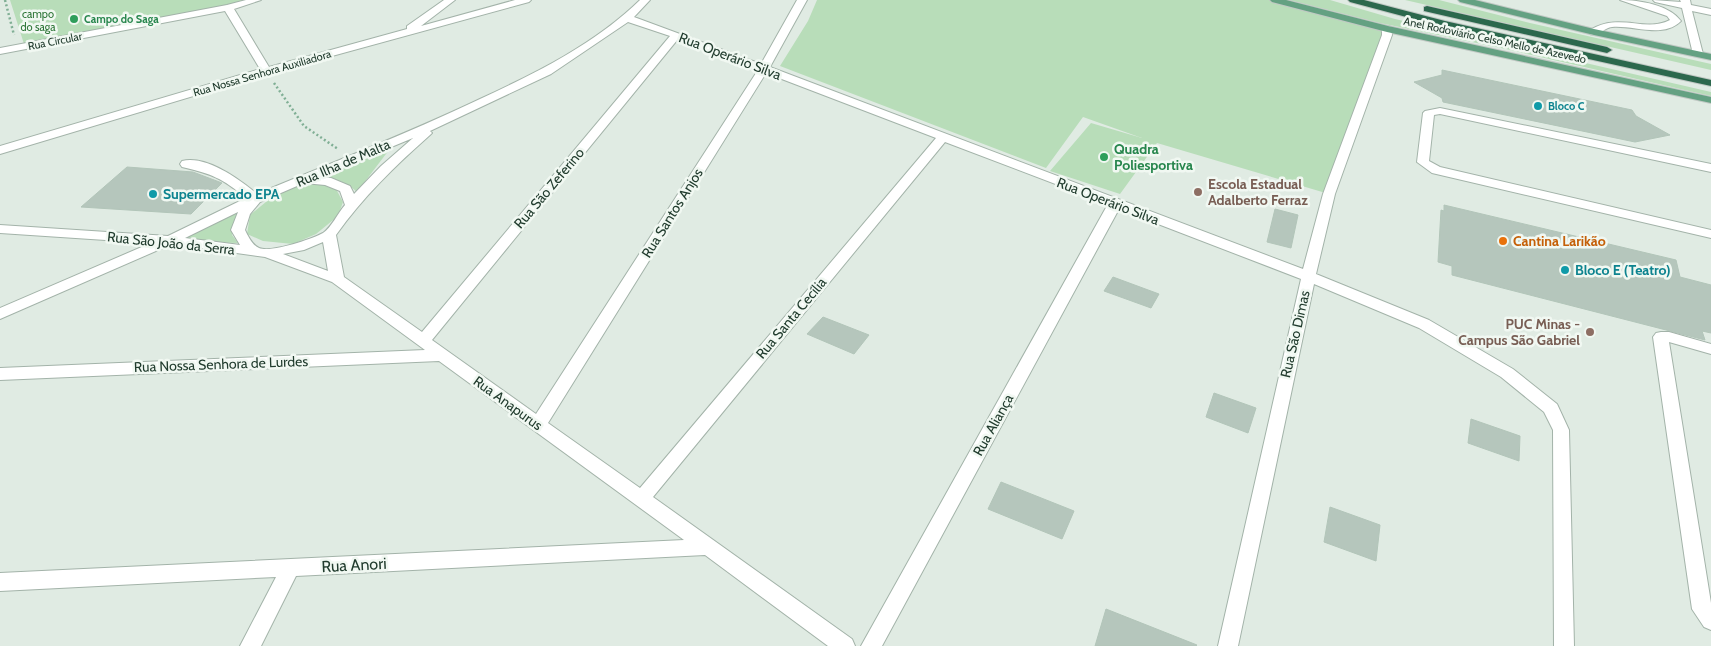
<svg xmlns="http://www.w3.org/2000/svg" width="1711" height="646" font-family="Cabin,sans-serif">
	<rect width="100%" height="100%" fill="#e0ebe3"/>
	<!-- green -->
	<path fill="#b8ddb9" d="M10,0H246L227,6L24,44Z
		M817,0H1275L1387,29L1329,194L1157,143L1120,194L1050,171L1091,123L1142,138L1083,117L1046,168L780,66L808,21Z
		M1289,0H1330L1395,19L1711,92V96L1506,49L1380,23Z
		M1405,0H1439L1530,23L1711,64V70Z
		M389,150L357,192C345,181 333,177 317,177Z
		M303,183L320,184L336,189L343,202L338,216L316,234L293,244L263,241L247,234L250,215L272,197Z
		M243,209L236,217L232,235L238,243L174,241Z"/>
	<!-- building -->
	<path fill="#b5c6bc" stroke="#b2c5b9" d="M1442,70L1632,110L1636,116L1670,135L1635,142L1443,102L1442,98L1414,82L1442,75Z
		M127,167L193,172L222,183L191,214L81,207Z
		M1444,205L1676,260L1680,277L1711,285V333L1702,331L1705,340L1452,275V266L1438,262L1441,210L1444,211Z
		M1275,209L1298,215L1291,248L1267,242Z
		M1113,277L1159,294L1151,308L1104,291Z
		M823,317L869,335L854,354L807,334Z
		M1214,393L1256,408L1248,433L1206,417Z
		M1471,419L1520,436L1519,461L1468,443Z
		M1001,482L1074,511L1062,539L988,509Z
		M1330,507L1380,525L1376,561L1324,542Z
		M1106,609L1197,645L1196,646H1095Z"/>
	<g fill="none" stroke-linecap="round" stroke-linejoin="round">
		<!-- minor casing -->
		<g stroke="#a3b3a9" stroke-width="2">
			<path id="minor" d="M246,0H261L234,9L269,67L407,29V26L444,0H455L421,26L515,0H531L529,2L270,73L0,154V146L260,69L225,11L0,54V48L227,5Z
				M640,0H650L634,17L761,64L797,0H807L770,67L1303,269L1323,194L1382,35V29L1387,26L1391,27L1392,35L1335,194L1316,274L1429,320L1513,369L1557,404L1569,430L1574,646H1554L1553,430L1544,412L1501,377L1419,328L1314,284L1238,646H1218L1301,279L1119,209L882,646H861L1108,204L945,142L653,497L852,639L855,646H828L705,555L296,576L261,646H240L276,577L0,591V573L684,540L439,361L0,380V368L425,350L332,282L265,257L172,244L0,319V308L151,243L0,233V225L168,236L246,198C222,178 212,174 182,167L180,164L182,161C206,155 239,179 257,194C331,163 407,134 480,99C536,73 595,44 640,0ZM628,22L670,36L422,332L344,277L336,235C363,197 395,166 430,135L432,133L430,131L551,74ZM678,39L758,70L536,414L432,340ZM766,73L936,138L640,488L548,423ZM413,138L381,166L354,194L350,186L331,178L319,177ZM304,183L325,185L340,191L345,205C338,213 331,228 323,233C312,239 271,253 259,248C252,245 248,236 245,230L250,214L260,202ZM238,212L231,230L240,245L185,238ZM323,242L328,271L283,254L304,250Z
				M1620,0C1640,0 1669,5 1681,21C1663,39 1634,25 1612,27C1604,28 1599,36 1590,34V30C1620,12 1645,33 1670,20L1667,16Z
				M1653,0L1681,2L1680,0H1690L1691,5L1711,9V15L1692,11L1703,54L1702,56H1694L1693,54L1682,8L1655,2Z
				M1440,108L1711,164V172L1440,114L1434,115L1429,161L1440,167L1711,230V238L1432,173L1417,162L1423,113L1425,111Z
				M1661,332H1669L1711,344V354L1669,342L1711,603V630L1704,627L1692,609L1653,337L1656,333Z"/>
		</g>
		<!-- major casing -->
		<g stroke="#c1c8c4" stroke-width="2">
			<path id="major" d="M1270,0H1286L1388,26L1711,97V103L1387,32L1272,2Z
				M1458,0H1475L1594,29L1711,54V60L1594,35L1460,2Z"/>
		</g>
		<!-- highway casing -->
		<g stroke="#c1c8c4" stroke-width="2">
			<path id="highway" d="M1348,0H1364L1445,21L1711,80V86L1444,27L1350,2Z
				M1427,6L1607,47L1612,50L1607,53L1424,11V7Z"/>
		</g>
		<!-- path -->
		<path stroke="#80af95" stroke-width="2.5" stroke-dasharray="2 2.5" stroke-linecap="butt" d="M5,0L14,35
			M274,83L304,126L338,149"/>
		<!-- minor -->
		<use href="#minor" fill="#fff" fill-rule="evenodd"/>
		<!-- major -->
		<use href="#major" fill="#64a182" fill-rule="evenodd"/>
		<!-- highway -->
		<use href="#highway" fill="#2c684d" fill-rule="evenodd"/>
	</g>
	<!-- markers -->
	<g fill="#2e9e5b" stroke="#f1f8f2" stroke-width="2">
		<circle cx="74" cy="19" r="5"/>
		<circle cx="1104" cy="157" r="5"/>
	</g>
	<g fill="#0f9aa8" stroke="#f1f8f2" stroke-width="2">
		<circle cx="1538" cy="106" r="5"/>
		<circle cx="153" cy="194" r="5"/>
		<circle cx="1565" cy="270" r="5"/>
	</g>
	<g fill="#8d6e63" stroke="#f1f8f2" stroke-width="2">
		<circle cx="1198" cy="192" r="5"/>
		<circle cx="1590" cy="332" r="5"/>
	</g>
	<circle fill="#e8710a" stroke="#f1f8f2" stroke-width="2" cx="1503" cy="241" r="5"/>
	<g text-anchor="middle" dominant-baseline="central" stroke-width="5" stroke-linejoin="round" paint-order="stroke">
		<!-- far-park labels -->
		<g font-size="11" fill="#2a7334" stroke="#f1f8f2">
			<text x="38" y="14">campo<tspan x="38" dy="13">do saga</tspan></text>
		</g>
		<!-- far-leisure labels -->
		<g font-size="11" font-weight="bold" fill="#27864d" stroke="#f1f8f2" text-anchor="start">
			<text x="84" y="19">Campo do Saga</text>
		</g>
		<!-- far-street labels -->
		<g font-size="11" fill="#213c2e" stroke="#f1f8f2">
			<text transform="translate(1495 40) rotate(12)">Anel Rodoviário Celso Mello de Azevedo</text>
			<text transform="translate(55 41) rotate(-11)">Rua Circular</text>
			<text transform="translate(262 73) rotate(-16)">Rua Nossa Senhora Auxiliadora</text>
		</g>
		<!-- far-culture labels -->
		<g font-size="11" font-weight="bold" fill="#0d838f" stroke="#f1f8f2" text-anchor="start">
			<text x="1548" y="106">Bloco C</text>
		</g>
		<!-- street labels -->
		<g font-size="14" fill="#213c2e" stroke="#f1f8f2">
			<text transform="translate(730 56) rotate(21)">Rua Operário Silva</text>
			<text transform="translate(343 163) rotate(-23)">Rua Ilha de Malta</text>
			<text transform="translate(549 188) rotate(-50)">Rua São Zeferino</text>
			<text transform="translate(1108 201) rotate(21)">Rua Operário Silva</text>
			<text transform="translate(672 213) rotate(-58)">Rua Santos Anjos</text>
			<text transform="translate(171 243) rotate(6)">Rua São João da Serra</text>
			<text transform="translate(791 318) rotate(-50)">Rua Santa Cecília</text>
			<text transform="translate(1295 334) rotate(-77)">Rua São Dimas</text>
			<text transform="translate(221 364) rotate(-2)">Rua Nossa Senhora de Lurdes</text>
			<text transform="translate(508 403) rotate(36)">Rua Anapurus</text>
			<text transform="translate(993 425) rotate(-61)">Rua Aliança</text>
		</g>
		<!-- leisure labels -->
		<g font-size="14" font-weight="bold" fill="#27864d" stroke="#f1f8f2" text-anchor="start">
			<text x="1114" y="149">Quadra<tspan x="1114" dy="16">Poliesportiva</tspan></text>
		</g>
		<!-- education labels -->
		<g font-size="14" font-weight="bold" fill="#785e54" stroke="#f1f8f2" text-anchor="start">
			<text x="1208" y="184">Escola Estadual<tspan x="1208" dy="16">Adalberto Ferraz</tspan></text>
			<text x="1580" y="324" text-anchor="end">PUC Minas -<tspan x="1580" dy="16">Campus São Gabriel</tspan></text>
		</g>
		<!-- culture labels -->
		<g font-size="14" font-weight="bold" fill="#0d838f" stroke="#f1f8f2" text-anchor="start">
			<text x="163" y="194">Supermercado EPA</text>
			<text x="1575" y="270">Bloco E (Teatro)</text>
		</g>
		<!-- food labels -->
		<g font-size="14" font-weight="bold" fill="#c56008" stroke="#f1f8f2" text-anchor="start">
			<text x="1513" y="241">Cantina Larikão</text>
		</g>
		<!-- near-street labels -->
		<g font-size="16" fill="#213c2e" stroke="#f1f8f2">
			<text transform="translate(354 565) rotate(-3)">Rua Anori</text>
		</g>
	</g>
</svg>
